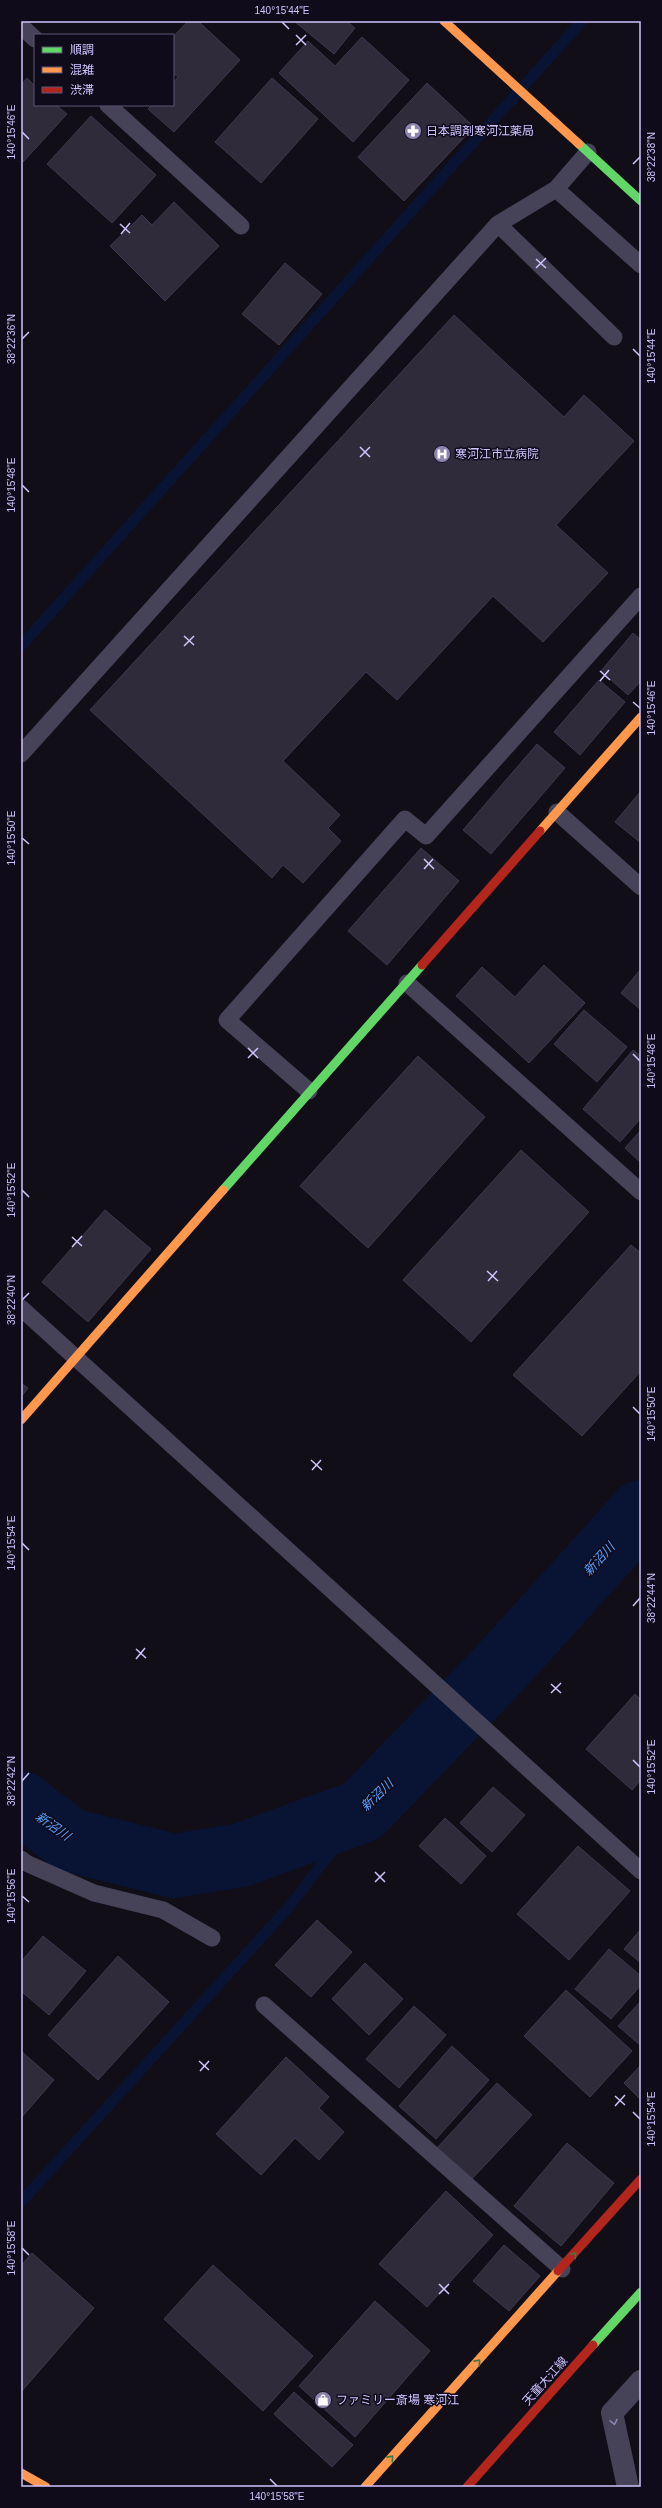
<svg xmlns="http://www.w3.org/2000/svg" width="662" height="2508" font-family="Helvetica,'Noto Sans JP',sans-serif">
	<rect width="100%" height="100%" fill="#110e18"/>
	<g fill="none" stroke-linecap="round" stroke-linejoin="round">
		<!-- stream -->
		<path stroke="#091434" stroke-width="11" d="M21,646L582,21
			M21,2202L289,1907L362,1811"/>
		<!-- river -->
		<path stroke="#091434" stroke-width="64" d="M21,1803L70,1840L174,1866L241,1855L362,1811L501,1667L641,1512"/>
	</g>
	<!-- building -->
	<path fill="#2f2b3b" stroke="#3d384d" d="M188,21H198L240,60L174,132L148,109L152,105H173V83L178,77L173,73V37Z
		M294,21H346L355,28L334,54Z
		M362,37L409,80L353,142L279,73L308,41L335,66Z
		M27,78L35,86V105H56L67,114L23,162L21,159V85Z
		M272,78L318,119L261,183L215,142Z
		M427,83L474,127L404,201L358,157Z
		M91,116L156,175L112,223L47,164Z
		M174,202L219,246L165,301L110,246L142,215L152,225Z
		M285,263L322,294L279,345L242,314Z
		M454,315L564,417L584,395L634,441L556,525L608,573L543,642L493,596L397,700L366,672L283,761L340,815L328,828L341,841L303,883L283,865L272,878L90,710Z
		M633,633L641,640V681L628,695L601,671Z
		M599,680L625,702L580,755L554,732Z
		M537,744L565,768L491,854L463,830Z
		M641,791V843L615,822Z
		M421,848L459,881L387,965L348,931Z
		M544,965L585,1003L529,1063L456,996L482,967L515,997Z
		M640,970H641V1010L621,993Z
		M584,1010L627,1047L597,1082L554,1044Z
		M633,1050L641,1056V1118L620,1142L583,1109Z
		M418,1056L485,1117L368,1248L300,1186Z
		M641,1130V1163L625,1148Z
		M521,1150L589,1212L471,1342L403,1280Z
		M105,1210L151,1249L88,1322L42,1282Z
		M631,1245L641,1253V1371L582,1436L513,1375Z
		M21,1383L28,1388L21,1397Z
		M635,1694L641,1700V1780L632,1790L586,1749Z
		M493,1787L525,1815L492,1852L460,1823Z
		M445,1818L486,1856L461,1884L419,1846Z
		M578,1846L630,1891L569,1960L517,1914Z
		M317,1920L352,1952L311,1997L275,1965Z
		M641,1929V1963L624,1949Z
		M43,1936L86,1971L49,2015L21,1991V1962Z
		M609,1949L641,1976V1985L611,2019L575,1989Z
		M118,1956L169,2002L98,2080L48,2035Z
		M365,1963L403,1999L369,2035L332,1999Z
		M566,1990L632,2051L590,2097L524,2036Z
		M641,2001V2046L618,2026Z
		M414,2006L446,2035L399,2088L366,2059Z
		M452,2046L489,2080L436,2139L399,2106Z
		M21,2051L54,2080L21,2118Z
		M286,2057L329,2097L319,2108L344,2132L319,2160L295,2138L261,2175L216,2134Z
		M641,2065V2100L624,2083Z
		M497,2083L532,2115L471,2180L437,2148Z
		M567,2143L614,2183L561,2246L514,2206Z
		M446,2191L493,2235L427,2307L379,2264Z
		M504,2245L540,2276L509,2311L473,2281Z
		M32,2253L94,2308L21,2392V2266Z
		M213,2265L313,2356L263,2411L164,2319Z
		M375,2301L430,2351L355,2437L299,2386Z
		M294,2392L353,2445L332,2467L274,2414Z"/>
	<g fill="none" stroke-linecap="round" stroke-linejoin="round">
		<!-- lane -->
		<path stroke="#464359" stroke-width="17" d="M21,26L35,39
			M108,105L241,226
			M556,189L588,152
			M498,224L614,337
			M21,754L498,224L556,189L641,265
			M557,812L641,887
			M407,983L641,1192
			M309,1091L227,1020L405,819L426,836L641,596
			M21,1308L641,1871
			M21,1859L26,1863L94,1893L163,1910L212,1938
			M264,2005L562,2269"/>
		<!-- street -->
		<path stroke="#464359" stroke-width="22" d="M628,2487L612,2413L641,2381"/>
		<!-- fast -->
		<path stroke="#63d668" stroke-width="9" d="M579,144L641,201
			M223,1190L422,965
			M593,2345L641,2292"/>
		<!-- slow -->
		<path stroke="#ff974d" stroke-width="9" d="M444,21L579,144
			M540,831L641,717
			M21,1420L223,1190
			M21,2473L46,2487
			M365,2487L558,2271"/>
		<!-- jam -->
		<path stroke="#b3261e" stroke-width="9" d="M422,965L540,831
			M558,2271L641,2179
			M467,2487L593,2345"/>
	</g>
	<!-- one-way arrows -->
	<defs><path id="oneway-chevron" d="M-2-3.5L2.5 0L-2 3.5" fill="none" stroke-width="1.6" stroke-linecap="round" stroke-linejoin="round"/></defs>
	<g stroke="#3d7b45">
		<use href="#oneway-chevron" transform="translate(574 2255) rotate(-49)"/>
		<use href="#oneway-chevron" transform="translate(478 2362) rotate(-48)"/>
		<use href="#oneway-chevron" transform="translate(391 2458) rotate(-48)"/>
	</g>
	<use stroke="#8c84ac" href="#oneway-chevron" transform="translate(614 2422) rotate(78)"/>
	<!-- ticks -->
	<path fill="none" stroke="#d1c5ff" stroke-width="1.5" d="M282,22L289,29M296,35L306,45M296,45L306,35M22,132L29,139M633,164L640,157M120,224L130,233M121,234L130,223M536,259L546,268M536,268L546,258M22,339L29,332M633,349L640,356M360,447L370,457M360,457L370,447M22,485L29,492M184,636L194,645M184,646L194,636M600,671L610,680M600,681L609,670M633,702L640,708M22,838L29,844M424,859L434,869M424,869L433,859M248,1048L258,1058M633,1054L640,1061M248,1058L258,1048M22,1190L29,1197M72,1237L82,1246M72,1247L82,1236M487,1271L498,1281M488,1281L497,1271M22,1300L29,1293M633,1407L640,1414M311,1460L322,1470M312,1470L321,1460M22,1543L29,1550M633,1606L640,1598M136,1649L146,1658M136,1659L145,1648M551,1684L561,1693M551,1693L561,1683M633,1760L640,1767M22,1781L29,1773M375,1872L385,1882M375,1882L385,1872M22,1896L29,1902M199,2061L209,2070M200,2071L209,2061M615,2096L625,2105M615,2106L625,2095M633,2112L640,2119M22,2248L29,2255M439,2284L449,2294M439,2294L449,2284M270,2479L277,2486"/>
	<!-- icons -->
	<defs>
		<g id="pharmacy-disc" transform="scale(0.9)"><circle r="9.5" fill="#8e85ae" stroke="#0f0b1b"/><path d="M-2-6h4v4h4v4h-4v4h-4v-4h-4v-4h4Z" fill="#fff"/></g>
		<g id="hospital-disc" transform="scale(0.9)"><circle r="9.5" fill="#8e85ae" stroke="#0f0b1b"/><path d="M-5-5h3v3.5h4V-5h3V5h-3V1.5h-4V5h-3Z" fill="#fff"/></g>
		<g id="shop-disc" transform="scale(0.9)"><circle r="9.5" fill="#8e85ae" stroke="#0f0b1b"/><path d="M-5-2.5h2.3a2.7 3.5 0 0 1 5.4 0H5L5.5 6h-11ZM-1.5-2.5h3a1.5 2.3 0 0 0-3 0Z" fill="#fff"/></g>
	</defs>
	<g fill-rule="evenodd">
		<use href="#pharmacy-disc" x="413" y="131"/>
		<use href="#hospital-disc" x="442" y="454"/>
		<use href="#shop-disc" x="323" y="2400"/>
	</g>
	<g text-anchor="middle" dominant-baseline="central" stroke-width="3" stroke-linejoin="round" paint-order="stroke">
		<!-- poi labels -->
		<g font-size="12" fill="#d1c5ff" stroke="#0f0b1b" text-anchor="start">
			<text x="426" y="131">日本調剤寒河江薬局</text>
			<text x="455" y="454">寒河江市立病院</text>
			<text x="336" y="2400">ファミリー斎場 寒河江</text>
		</g>
		<!-- street labels -->
		<g font-size="12" fill="#d1c5ff" stroke="#0f0b1b">
			<text transform="translate(545 2381) rotate(-48)">天童大江線</text>
		</g>
		<!-- water labels -->
		<g font-size="13" font-style="italic" fill="#54a0fe" stroke="#0f0b1b">
			<text transform="translate(599 1559) rotate(-48)">新沼川</text>
			<text transform="translate(377 1795) rotate(-44)">新沼川</text>
			<text transform="translate(53 1826) rotate(35)">新沼川</text>
		</g>
	</g>
	<!-- border -->
	<rect width="662" height="2508" fill="none" stroke="#0f0b1b" stroke-width="44"/>
	<!-- legend -->
	<rect x="34" y="34" width="140" height="72" fill="#0f0b1b" stroke="#5d5576"/>
	<rect x="42" y="47" width="20" height="6" fill="#63d668" stroke="#5d5576"/>
	<text x="70" y="54" font-size="12" fill="#d1c5ff">順調</text>
	<rect x="42" y="67" width="20" height="6" fill="#ff974d" stroke="#5d5576"/>
	<text x="70" y="74" font-size="12" fill="#d1c5ff">混雑</text>
	<rect x="42" y="87" width="20" height="6" fill="#b3261e" stroke="#5d5576"/>
	<text x="70" y="94" font-size="12" fill="#d1c5ff">渋滞</text>
	<rect x="22" y="22" width="618" height="2464" fill="none" stroke="#d1c5ff" stroke-width="1.5"/>
	<g font-size="10" text-anchor="middle" fill="#d1c5ff">
		<text x="282" y="14">140°15'44"E</text>
		<text transform="translate(11 132) rotate(-90)" y="4">140°15'46"E</text>
		<text transform="translate(651 157) rotate(-90)" y="4">38°22'38"N</text>
		<text transform="translate(11 339) rotate(-90)" y="4">38°22'36"N</text>
		<text transform="translate(651 356) rotate(-90)" y="4">140°15'44"E</text>
		<text transform="translate(11 485) rotate(-90)" y="4">140°15'48"E</text>
		<text transform="translate(651 708) rotate(-90)" y="4">140°15'46"E</text>
		<text transform="translate(11 838) rotate(-90)" y="4">140°15'50"E</text>
		<text transform="translate(651 1061) rotate(-90)" y="4">140°15'48"E</text>
		<text transform="translate(11 1190) rotate(-90)" y="4">140°15'52"E</text>
		<text transform="translate(11 1300) rotate(-90)" y="4">38°22'40"N</text>
		<text transform="translate(651 1414) rotate(-90)" y="4">140°15'50"E</text>
		<text transform="translate(11 1543) rotate(-90)" y="4">140°15'54"E</text>
		<text transform="translate(651 1598) rotate(-90)" y="4">38°22'44"N</text>
		<text transform="translate(651 1767) rotate(-90)" y="4">140°15'52"E</text>
		<text transform="translate(11 1781) rotate(-90)" y="4">38°22'42"N</text>
		<text transform="translate(11 1896) rotate(-90)" y="4">140°15'56"E</text>
		<text transform="translate(651 2119) rotate(-90)" y="4">140°15'54"E</text>
		<text transform="translate(11 2248) rotate(-90)" y="4">140°15'58"E</text>
		<text x="277" y="2500">140°15'58"E</text>
	</g>
</svg>
